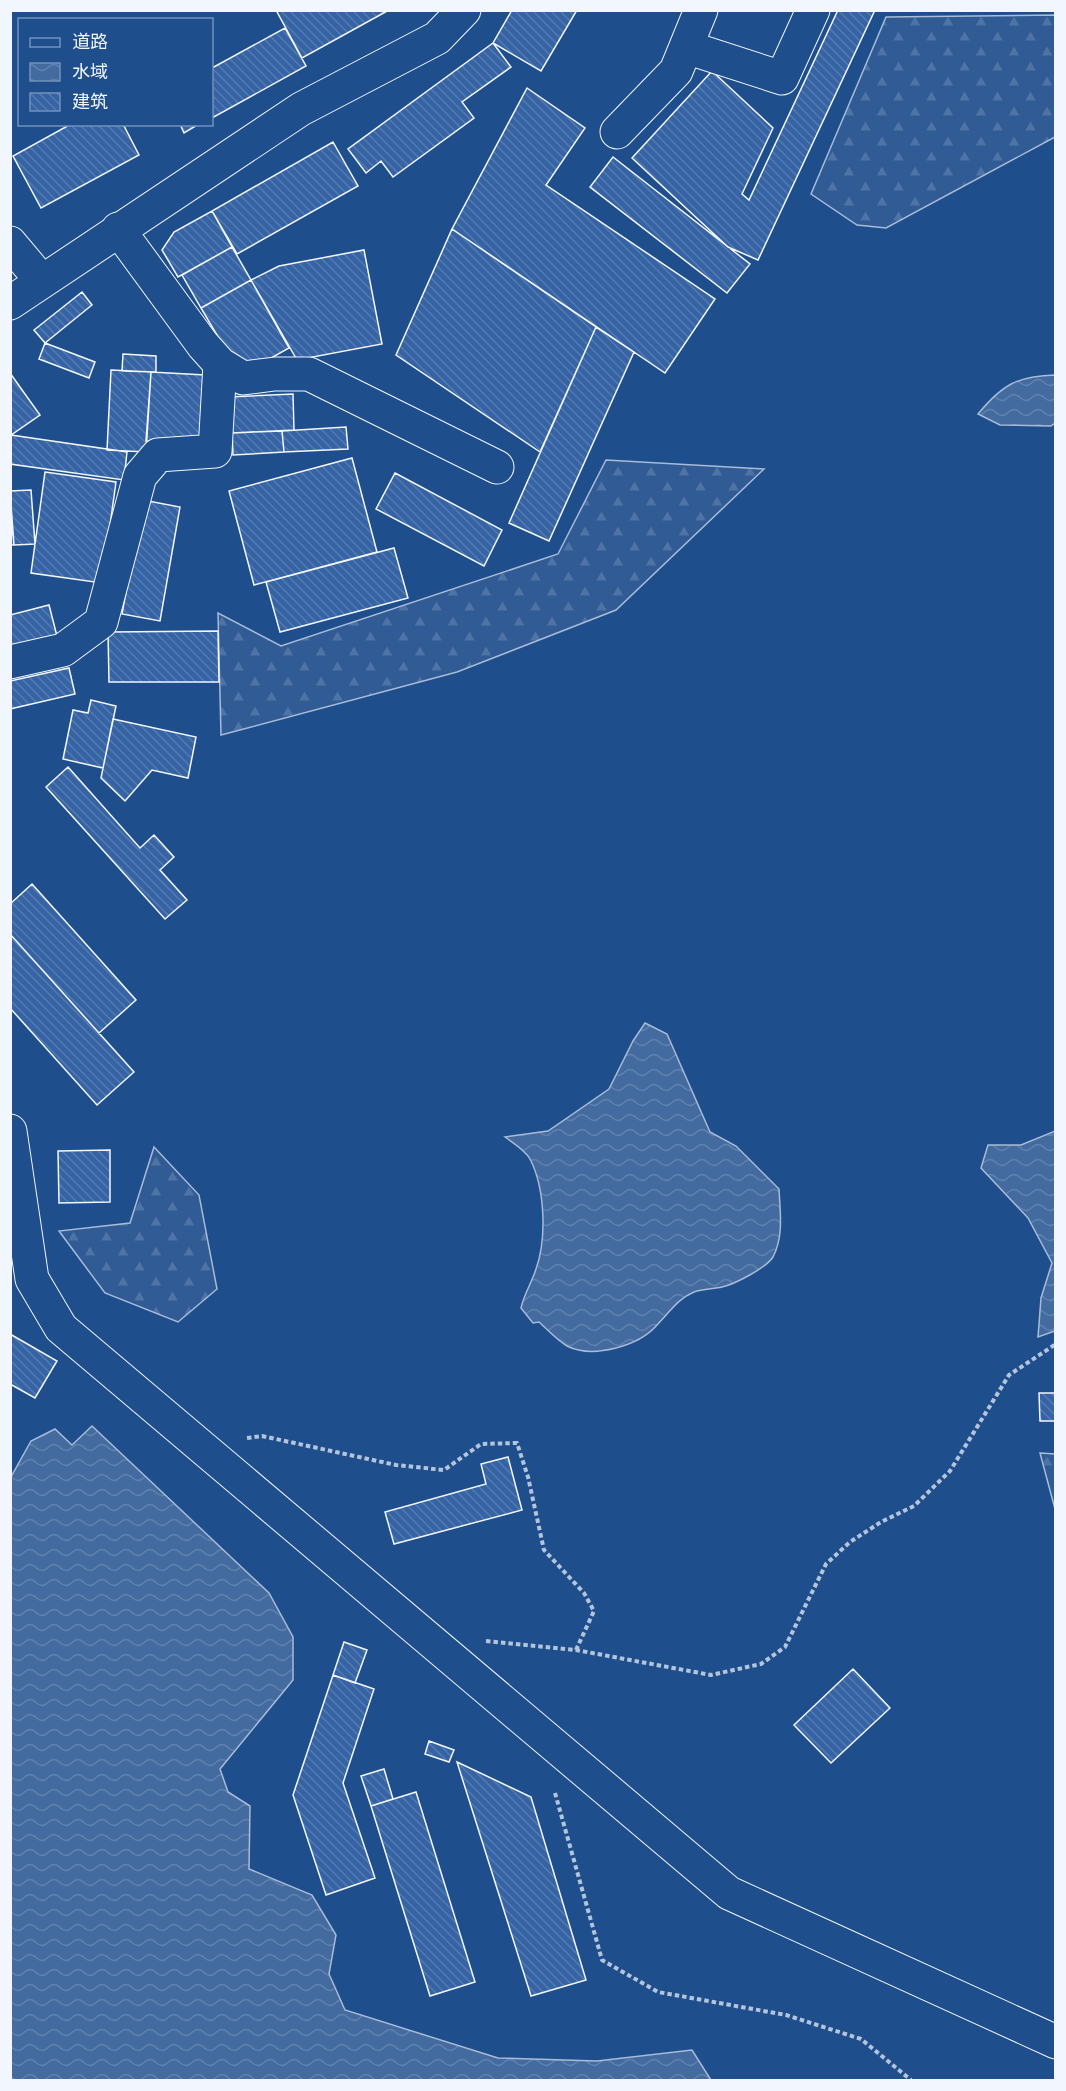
<svg xmlns="http://www.w3.org/2000/svg" width="1066" height="2091" font-family="Poppins,'Noto Sans SC',sans-serif">
	<defs>
		<pattern id="forest-firs" width="22" height="20" patternUnits="userSpaceOnUse" patternTransform="scale(1.5)"><rect width="22" height="20" fill="#305b95"/><path d="M5 1l3.5 6h-7zM16 11l3.5 6h-7z" fill="#4e73a5"/></pattern>
		<pattern id="water-waves" width="16" height="10" patternUnits="userSpaceOnUse" patternTransform="scale(1.5)"><rect width="16" height="10" fill="#446ba0"/><path d="M0 5q4-4 8 0t8 0" fill="none" stroke="#5f81ae"/></pattern>
		<pattern id="building-back-hatch" width="6" height="6" patternUnits="userSpaceOnUse" patternTransform="scale(1.5)"><rect width="6" height="6" fill="#3563a3"/><path d="M-1 5l2 2M0 0l6 6M5-1l2 2" fill="none" stroke="#537ab1"/></pattern>
	</defs>
	<rect width="100%" height="100%" fill="#1f4e8c"/>
	<!-- forest -->
	<path fill="url(#forest-firs)" stroke="#a8bbd7" stroke-width="1.5" d="M1055,15V137L886,228L857,225L811,194L886,17Z
		M606,460L764,469L616,610L457,672L221,735L218,613L281,646L558,554Z
		M154,1147L199,1195L217,1289L178,1322L105,1293L59,1231L130,1223Z
		M1040,1453L1055,1454V1509Z"/>
	<!-- water -->
	<path fill="url(#water-waves)" stroke="#a8bbd7" stroke-width="1.5" d="M1055,375V423L1051,426L1000,425L978,414C1002,385 1017,376 1055,375Z
		M645,1023L667,1034L710,1132L736,1146L779,1189C780,1211 784,1236 773,1257C766,1268 735,1284 722,1287C713,1289 703,1289 694,1292C677,1299 670,1312 657,1325C639,1346 593,1359 567,1346C557,1340 548,1330 539,1322L533,1323L521,1308C524,1294 532,1282 536,1269C547,1238 545,1188 530,1159C525,1150 513,1143 505,1137L548,1131L609,1089L633,1041Z
		M1055,1131V1331L1038,1337L1041,1298L1052,1263L1028,1218L981,1168L988,1145H1021Z
		M92,1426L269,1593L293,1637V1680L220,1769L228,1792L250,1806L249,1869L312,1895L336,1935L329,1974L345,2010L498,2058L597,2061L692,2050L711,2080H11V1477L31,1441L55,1429L72,1445Z"/>
	<!-- building -->
	<path fill="url(#building-back-hatch)" stroke="#f2f6ff" stroke-width="1.5" d="M276,10H389L302,58Z
		M512,10H577L541,71L493,43Z
		M838,10H875L758,260L728,247L632,158L712,71L773,128L742,194L749,200Z
		M285,28L306,66L212,118V68Z
		M493,43L511,67L462,102L474,118L393,177L381,161L366,173L348,149Z
		M527,88L585,128L546,185L715,299L665,373L452,229Z
		M71,124H123L139,155L41,208L13,156Z
		M180,124H199L184,133Z
		M333,142L358,186L237,254L212,211Z
		M613,157L750,264L727,293L590,187Z
		M212,211L232,247L178,277L162,250L174,232Z
		M452,229L596,327L540,452L396,355Z
		M232,247L251,280L201,308L182,275Z
		M364,250L382,344L297,360L251,280L279,266Z
		M251,280L289,348L257,366L228,354L201,308Z
		M82,292L92,305L45,343L34,330Z
		M596,327L634,352L549,541L509,523Z
		M45,343L95,362L89,378L39,359Z
		M123,354L156,356V372L122,371Z
		M111,370L151,372L146,452L107,450Z
		M151,372L205,375L200,445L146,441Z
		M10,373L40,415L11,435L10,434Z
		M293,394L294,430L232,433L229,397Z
		M346,427L348,449L284,452L282,431Z
		M282,431L284,452L233,455L232,433Z
		M11,435L127,452L124,480L10,464Z
		M352,458L377,552L254,585L229,491Z
		M45,472L116,482L102,583L31,573Z
		M395,473L502,530L484,566L376,509Z
		M31,490L35,544L14,545L10,491Z
		M143,500L180,507L160,621L122,614Z
		M10,508L14,545H10Z
		M394,548L408,598L280,632L266,582Z
		M49,605L58,640L10,652V615Z
		M218,631L219,682H109L108,632Z
		M69,668L75,694L10,709V681Z
		M91,700L116,706L103,768L63,759L73,710L88,713Z
		M113,719L196,737L188,778L152,770L125,801L101,778Z
		M68,767L140,848L154,835L174,857L160,870L187,900L165,919L46,787Z
		M32,884L136,1000L99,1033L10,934V904Z
		M10,934L134,1072L97,1105L10,1008Z
		M110,1150V1202L59,1203L58,1151Z
		M10,1334L57,1361L35,1398L10,1384Z
		M1039,1393H1056V1421H1040Z
		M508,1457L522,1510L394,1544L385,1512L486,1484L481,1464Z
		M344,1642L367,1650L355,1683L333,1675Z
		M853,1669L890,1708L831,1763L794,1725Z
		M333,1675L374,1689L343,1783L375,1878L326,1895L293,1795Z
		M429,1741L454,1750L449,1762L425,1754Z
		M457,1762L531,1797L586,1980L531,1996Z
		M384,1769L393,1799L371,1806L361,1776Z
		M416,1792L475,1982L430,1996L371,1806Z"/>
	<g fill="none" stroke-linecap="round" stroke-linejoin="round">
		<!-- minor casing -->
		<g stroke="#f2f6ff" stroke-width="35">
			<path id="minor" d="M686,47L782,78L813,10
				M617,132L676,71L701,10
				M118,229L203,345L220,364L243,378L275,374H309L497,467
				M10,243L41,280
				M10,662L63,650L101,622L140,476L158,455L215,451L220,364"/>
		</g>
		<!-- major casing -->
		<g stroke="#f2f6ff" stroke-width="35">
			<path id="major" d="M10,303L301,109L437,38L464,10
				M10,1131L32,1279L61,1328L729,1893L1056,2042"/>
		</g>
		<!-- path -->
		<path stroke="#b3c4dc" stroke-width="4" stroke-dasharray="4.5 3" stroke-linecap="butt" d="M247,1438L262,1436L396,1465L444,1470L481,1444L517,1443L528,1477L544,1550L584,1593L594,1611L576,1650
			M486,1641L576,1650L711,1675L761,1664L785,1647L826,1564L850,1542L881,1522L914,1506L950,1471L1009,1375L1056,1344
			M555,1793L602,1960L658,1992L786,2015L861,2039L911,2080"/>
		<!-- minor -->
		<use href="#minor" stroke="#1f4e8c" stroke-width="33"/>
		<!-- major -->
		<use href="#major" stroke="#1f4e8c" stroke-width="33"/>
	</g>
	<!-- border -->
	<rect width="1066" height="2091" fill="none" stroke="#f2f6ff" stroke-width="24"/>
	<!-- legend -->
	<rect x="18" y="18" width="195" height="108" fill="#1f4e8c" stroke="#7391ba" stroke-width="1.5"/>
	<rect x="30" y="38" width="30" height="9" fill="#1f4e8c" stroke="#7391ba" stroke-width="1.5"/>
	<text x="72" y="48" font-size="18" fill="#f2f6ff">道路</text>
	<rect x="30" y="63" width="30" height="18" fill="url(#water-waves)" stroke="#7391ba" stroke-width="1.5"/>
	<text x="72" y="78" font-size="18" fill="#f2f6ff">水域</text>
	<rect x="30" y="93" width="30" height="18" fill="url(#building-back-hatch)" stroke="#7391ba" stroke-width="1.5"/>
	<text x="72" y="108" font-size="18" fill="#f2f6ff">建筑</text>
</svg>
